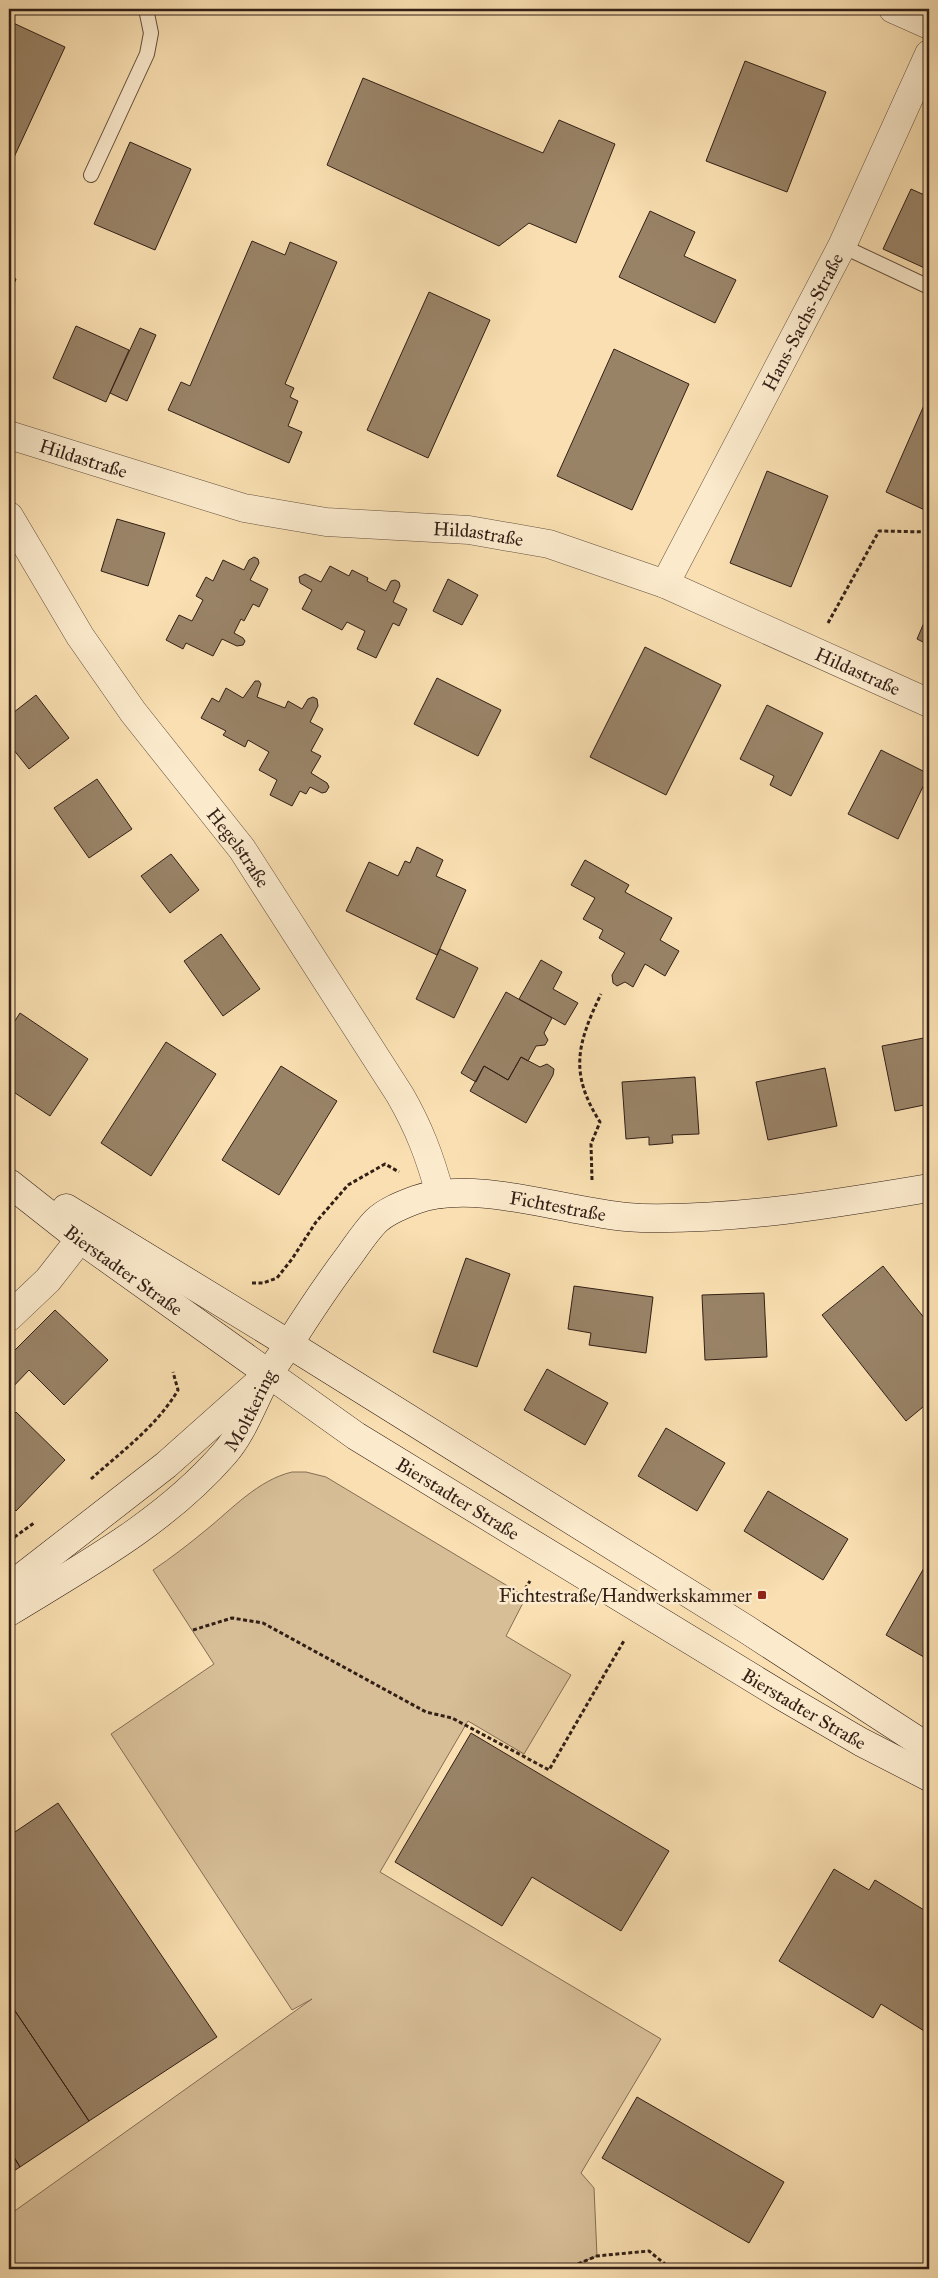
<svg xmlns="http://www.w3.org/2000/svg" width="938" height="2278" font-family="'IM FELL Great Primer',serif">
	<rect width="100%" height="100%" fill="#f9dfb1"/>
	<filter id="stains"><feTurbulence type="fractalNoise" baseFrequency=".004" numOctaves="4"/><feColorMatrix values="0 0 0 0 .2 0 0 0 0 .09 0 0 0 0 .02 0 0 0 .5 -.17"/></filter>
	<radialGradient id="worn" r=".72"><stop offset=".6" stop-color="#630" stop-opacity="0"/><stop offset="1" stop-color="#630" stop-opacity=".3"/></radialGradient>
	<!-- green -->
	<path fill="#d7be97" stroke="#846e56" d="M292,1472H306L326,1477L526,1597L506,1636L571,1675L524,1754L468,1721L380,1872L661,2039L581,2173L594,2188L597,2256L566,2269H9V2215L312,1999L292,2010L111,1734L214,1664L153,1570C171,1558 189,1544 206,1530C232,1509 258,1480 292,1472Z"/>
	<!-- building -->
	<path fill="#998367" stroke="#321f16" d="M9,21L65,47L9,168Z
		M745,61L826,92L787,192L706,161Z
		M363,78L543,153L559,120L615,144L576,243L529,223L499,246L327,165Z
		M130,142L191,169L155,250L94,224Z
		M911,189L929,197V270L883,249Z
		M650,211L695,232L684,256L736,280L715,323L619,277Z
		M252,241L285,255L290,242L337,262L285,384L294,388L290,397L298,401L288,426L302,432L289,463L168,410L181,382L190,386Z
		M9,276L16,279L9,296Z
		M429,292L490,320L428,458L367,430Z
		M76,326L129,350L106,402L53,378Z
		M140,328L156,335L127,401L110,393Z
		M614,349L689,384L632,510L557,476Z
		M925,403L929,405V512L886,492Z
		M767,471L828,496L791,587L730,563Z
		M117,519L165,533L148,586L101,571Z
		M254,557L258,559L259,563L250,580L268,589L259,607L253,604L244,621L241,619L234,633L243,638L245,641L243,645L237,646L222,639L213,656L186,643L183,649L166,640L179,615L192,621L203,600L196,596L206,577L213,581L223,560L244,570L249,560Z
		M330,566L349,576L352,570L368,578L367,581L386,591L391,581L395,580L399,582L400,586L393,602L407,609L399,626L393,623L376,658L357,649L365,631L347,622L342,630L302,609L312,590L300,583L299,577L305,574L321,582Z
		M448,579L478,595L462,625L433,611Z
		M929,611V645L917,639Z
		M645,647L721,685L666,795L590,757Z
		M437,678L501,710L478,756L414,724Z
		M255,681H259L261,684L257,697L285,708L288,701L302,709L308,699L313,697L317,699L318,706L310,722L323,729L311,751L321,756L311,773L327,783L329,787L326,792L322,793L310,787L306,794L300,791L292,806L270,795L277,780L259,770L269,752L248,740L245,747L223,735L226,731L201,718L212,698L219,702L226,688L243,698Z
		M36,695L69,738L29,769L9,744V716Z
		M767,705L823,733L791,796L770,785L774,776L740,759Z
		M881,750L929,774L898,839L848,814Z
		M97,779L132,829L89,858L54,808Z
		M417,847L443,860L436,876L466,890L437,955L346,911L369,862L398,876L405,861L410,863Z
		M171,854L199,890L170,913L141,876Z
		M585,860L629,885L625,892L672,918L660,940L679,951L665,976L645,964L633,987L625,982L617,986L613,983L612,975L625,953L599,938L603,930L583,919L595,898L571,885Z
		M221,934L260,989L223,1016L184,961Z
		M440,949L478,968L454,1018L416,999Z
		M541,960L562,972L553,989L578,1003L565,1025L519,999Z
		M506,992L552,1018L544,1033L548,1040L545,1045L536,1046L528,1061L521,1057L508,1080L484,1066L476,1082L461,1073Z
		M20,1013L88,1059L50,1116L9,1089V1030Z
		M929,1037V1104L895,1111L882,1046Z
		M166,1042L216,1074L151,1176L101,1143Z
		M521,1057L540,1067L547,1064L554,1069L553,1075L526,1123L470,1091L484,1066L508,1080Z
		M281,1066L337,1101L279,1195L222,1160Z
		M825,1068L837,1126L768,1140L756,1082Z
		M695,1077L699,1134L672,1135L673,1143L649,1145V1137L626,1139L622,1082Z
		M466,1258L510,1274L477,1367L433,1352Z
		M883,1266L929,1324V1402L906,1421L822,1315Z
		M574,1286L653,1297L646,1353L589,1345L591,1333L568,1329Z
		M764,1293L767,1357L705,1360L702,1295Z
		M55,1310L108,1360L64,1405L29,1370L9,1391V1356Z
		M547,1369L608,1403L585,1445L524,1410Z
		M16,1412L65,1460L16,1511L9,1503V1419Z
		M666,1428L725,1463L697,1511L638,1476Z
		M768,1491L848,1539L823,1580L744,1531Z
		M929,1559V1660L886,1635Z
		M471,1733L669,1851L621,1931L532,1877L502,1926L395,1862Z
		M58,1803L217,2037L89,2121L9,2002V1836Z
		M834,1869L869,1890L875,1880L929,1913V2034L881,2004L873,2018L779,1961Z
		M9,2002L89,2121L20,2167L9,2149Z
		M637,2097L784,2182L749,2243L602,2158Z
		M9,2149L20,2167L9,2174Z"/>
	<g fill="none" stroke-linecap="round" stroke-linejoin="round">
		<!-- lane casing -->
		<g stroke="#644f3d" stroke-width="16">
			<path id="lane" d="M91,175L147,54L151,33L146,9
				M842,246L929,287"/>
		</g>
		<!-- street casing -->
		<g stroke="#644f3d" stroke-width="29">
			<g id="street">
				<path d="M893,9L929,25"/>
				<path id="s1" d="M9,435L244,508L326,522L469,530L549,544L665,584L929,703"/>
				<path id="s2" d="M9,516L80,636L133,712L242,849L400,1095C419,1128 430,1157 440,1194"/>
				<path id="s3" d="M665,584L842,246L929,54"/>
				<path d="M9,1317L48,1280L80,1239"/>
			</g>
		</g>
		<!-- secondary casing -->
		<g stroke="#321f16" stroke-width="29">
			<g id="secondary">
				<path id="s4" d="M9,1183L80,1239L356,1436L782,1696L861,1742L929,1777"/>
				<path d="M66,1208L289,1344L746,1629L929,1748"/>
				<path d="M9,1587L166,1465L257,1384"/>
				<path id="s5" d="M9,1612C84,1566 165,1522 224,1454C243,1433 253,1402 267,1377C274,1365 282,1355 289,1344C308,1314 327,1285 349,1256C357,1245 366,1231 376,1221C386,1211 402,1205 415,1200C479,1177 574,1216 641,1218C738,1220 834,1204 929,1188"/>
			</g>
		</g>
		<!-- path -->
		<path stroke="#321f16" stroke-width="3" stroke-dasharray="4 2.5" stroke-linecap="butt" d="M828,623L879,531L929,532
			M592,1180L591,1144L600,1122C569,1073 577,1044 601,994
			M252,1283H263L277,1278L292,1259L316,1222L348,1185L385,1164L399,1172
			M91,1479C121,1452 157,1426 178,1390L173,1372
			M9,1541L34,1523
			M525,1589L530,1581
			M193,1630L232,1618L263,1623L426,1712L452,1718L549,1770L625,1639
			M566,2269L597,2256L649,2251L671,2269"/>
		<!-- lane -->
		<use href="#lane" stroke="#fbeacc" stroke-width="14"/>
		<!-- street -->
		<use href="#street" stroke="#fbeacc" stroke-width="28"/>
		<!-- secondary -->
		<use href="#secondary" stroke="#fbeacc" stroke-width="28"/>
	</g>
	<!-- markers -->
	<rect fill="#8f2418" stroke="#fbeacc" stroke-width="2" x="757" y="1590" width="10" height="10" rx="2.5"/>
	<g text-anchor="middle" dominant-baseline="central" stroke-width="5" stroke-linejoin="round" paint-order="stroke">
		<!-- street labels -->
		<g font-size="19" fill="#321f16" stroke="#fbeacc">
			<text stroke="none"><textPath href="#s3" startOffset="296">Hans-Sachs-Straße</textPath></text>
			<text stroke="none"><textPath href="#s1" startOffset="78">Hildastraße</textPath></text>
			<text stroke="none"><textPath href="#s1" startOffset="482">Hildastraße</textPath></text>
			<text stroke="none"><textPath href="#s1" startOffset="888">Hildastraße</textPath></text>
			<text stroke="none"><textPath href="#s2" startOffset="404">Hegelstraße</textPath></text>
			<text stroke="none"><textPath href="#s5" startOffset="736">Fichtestraße</textPath></text>
			<text stroke="none"><textPath href="#s4" startOffset="144">Bierstadter Straße</textPath></text>
			<text stroke="none"><textPath href="#s5" startOffset="319">Moltkering</textPath></text>
			<text stroke="none"><textPath href="#s4" startOffset="549">Bierstadter Straße</textPath></text>
			<text stroke="none"><textPath href="#s4" startOffset="954">Bierstadter Straße</textPath></text>
		</g>
		<!-- poi labels -->
		<g font-size="19" fill="#321f16" stroke="#fbeacc" text-anchor="end">
			<text x="752" y="1595">Fichtestraße/Handwerkskammer</text>
		</g>
	</g>
	<!-- margin -->
	<rect width="938" height="2278" fill="none" stroke="#f9dfb1" stroke-width="30"/>
	<rect x="10" y="10" width="918" height="2258" fill="none" stroke="#321f16" stroke-width="2.5"/>
	<rect x="15" y="15" width="908" height="2248" fill="none" stroke="#321f16"/>
	<rect width="100%" height="100%" filter="url(#stains)"/>
	<rect width="100%" height="100%" fill="url(#worn)"/>
</svg>
